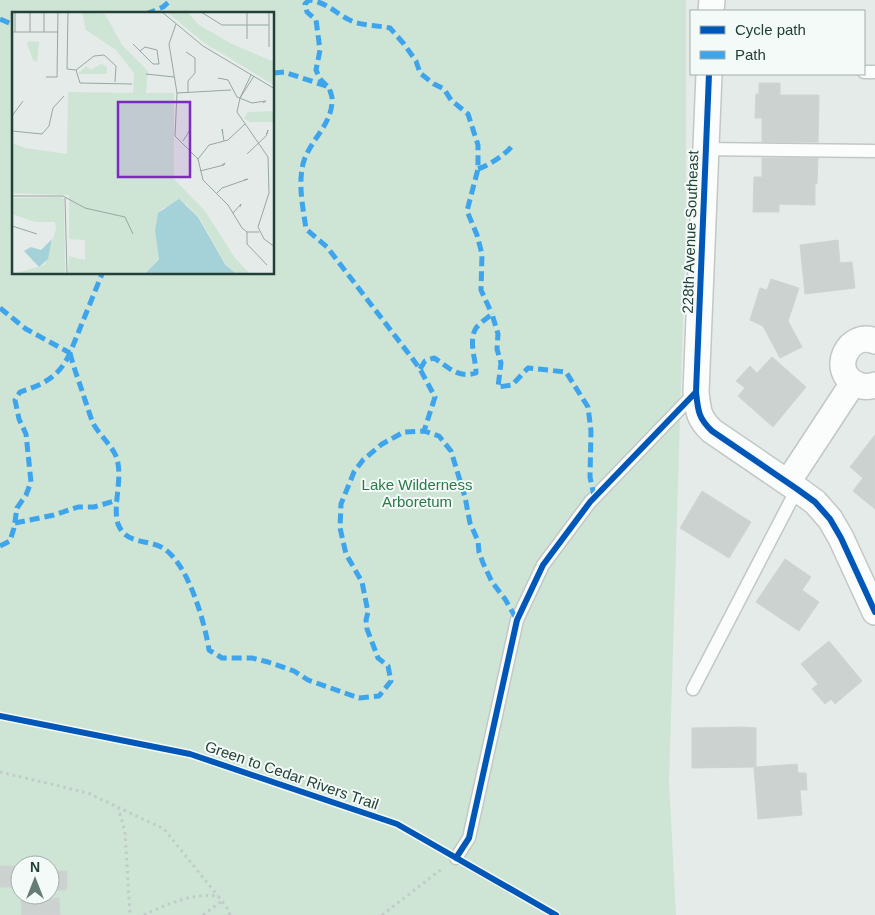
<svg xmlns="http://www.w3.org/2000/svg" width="875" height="915" font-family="Helvetica,sans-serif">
	<rect width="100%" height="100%" fill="#e5ebe8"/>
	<!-- green -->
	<path fill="#cee4d5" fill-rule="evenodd" d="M0,0H686V218L669,782L676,915H0ZM14,14H274V274H14ZM20,865H50V895H20Z"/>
	<!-- building -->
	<path fill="#ccd2d0" stroke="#ced4d1" d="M759,83H780V95H819L818,142H762V118H755L756,94H759Z
		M762,158H818L817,184H815V205L779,204V212H753L754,177H762Z
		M838,240L840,263L852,262L855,288L805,294L800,245Z
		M771,279L799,288L788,321L802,347L780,358L763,326L750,320L760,288L767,290Z
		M772,357L806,387L773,427L738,396L745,388L736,381L750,366L757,373Z
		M875,435V509L853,491L863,478L850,467Z
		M702,491L751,522L729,558L680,528Z
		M785,559L811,577L802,590L819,602L799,631L756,602Z
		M829,641L862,681L835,704L831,699L825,704L812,689L818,684L801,664Z
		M742,727L756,728V767L797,764L798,773H806L807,790H800L802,815L758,819L754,768L756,767L692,768V728Z
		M0,866H17L16,887H0Z
		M50,871H67V890H50Z
		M59,898L60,915H22L21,899Z"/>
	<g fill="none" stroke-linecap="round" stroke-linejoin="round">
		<!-- service casing -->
		<g stroke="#c2c8c5" stroke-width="15">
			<path id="service" d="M864,72H874
				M705,149L873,151
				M693,689L797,489
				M456,858L469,838L517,620L543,565L590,502L696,392"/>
		</g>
		<!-- minor casing -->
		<g stroke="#c2c8c5" stroke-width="28">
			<path id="minor" d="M711,11L712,0
				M709,74L696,392C698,410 698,418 712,431L797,489L815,502L830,519L841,538L875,612
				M875,341C848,330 829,371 856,384C862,387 869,387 875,385
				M788,482L853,383"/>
		</g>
		<!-- path -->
		<path stroke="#c1cbc8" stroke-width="3" stroke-dasharray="2.5 4" stroke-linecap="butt" d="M0,772L88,793L164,829L218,896
			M118,807L125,832L130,915
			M144,915C167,904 192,893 218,896L227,908L230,915
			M203,915L222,901
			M382,915L443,868"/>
		<!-- service -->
		<use href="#service" stroke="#fbfcfc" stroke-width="12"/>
		<!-- minor -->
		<use href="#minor" stroke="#fbfcfc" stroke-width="25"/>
		<!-- quiet -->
		<path stroke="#3ea4ec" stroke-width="5" stroke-dasharray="10 5" stroke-linecap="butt" d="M146,14L163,7L171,0
			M0,19L14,25
			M274,73L284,72L329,87C330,92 333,97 332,102C331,126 309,141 303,164C298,186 303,207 306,229L327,247L412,358L420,369L435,397L424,431
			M327,86L320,79L316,70L320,50L316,20L307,12L305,4L309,0C328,2 338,16 354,22C362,25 381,26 390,28L404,44L416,61L420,73L434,84L444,89L451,100L468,114L478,145V169L467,211L477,235L482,254L481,290L492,314
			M478,169C488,166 506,154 512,146
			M0,308L26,329L70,353L102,274
			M70,353C74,369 80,384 85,400C88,408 90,417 94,425C100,435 111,445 116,456C124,477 112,505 118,524C126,545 148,539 163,548C188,563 205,623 209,650L222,658H252L268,662L294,671L308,680L359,698L379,696L391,681L388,666L378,658L367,629L366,620L368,612L362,582L346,554L340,528L341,504L354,472L363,460L382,444L404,432L424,431L439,436L451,451L465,497L470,523L478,541L479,552L483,563L492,582L505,599L517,620
			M420,369L425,361L434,358C449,367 458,379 476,373C476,359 468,341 476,328C480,323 487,318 492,314L498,334L497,349L501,363L498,387L512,385L528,368L566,372L588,407L591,431L590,477L594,496L591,500
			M15,523L54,515L78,507H94L118,500
			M0,546L10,541L14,528L17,508L26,495L31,482L26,434L19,419L15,400L20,392C44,384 59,377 70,353"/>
		<!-- cycleway casing -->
		<g stroke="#f4faf7" stroke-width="9">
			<path id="cycleway" d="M709,74L696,392C698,410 698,418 712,431L797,489L815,502L830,519L841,538L875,612
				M0,716L190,754L397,824L556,915
				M456,858L469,838L517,620L543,565L590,502L696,392"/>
		</g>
		<!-- cycleway -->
		<use href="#cycleway" stroke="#0057b8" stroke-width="6"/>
	</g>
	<g text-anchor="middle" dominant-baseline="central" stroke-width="4" stroke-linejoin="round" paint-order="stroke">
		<!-- street labels -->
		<g font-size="15" fill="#224038" stroke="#f4faf7">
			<text transform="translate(690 232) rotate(-88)">228th Avenue Southeast</text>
			<text transform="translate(292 775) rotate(19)">Green to Cedar Rivers Trail</text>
		</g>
		<!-- park labels -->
		<g font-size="15" fill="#2b7849" stroke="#f4faf7">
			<text x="417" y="484">Lake Wilderness<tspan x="417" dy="17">Arboretum</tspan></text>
		</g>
	</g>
	<!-- overview -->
	<g transform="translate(12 12)">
		<rect width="262" height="262" fill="#e5ebe8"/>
		<path d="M70,0L93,2L110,33L136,59L134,81H162V167L193,199L223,246L238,262H223L212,249L187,205L174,192L151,196L147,201L143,220L147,246L133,262H56L57,244L73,248V228L57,227V183L0,181V131L13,136L55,142L56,80L121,81L122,61L104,38L74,18ZM155,0H175L187,13L218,31L262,50V73L191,30ZM17,29L27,30L25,50L21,48L15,32ZM89,52L95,55V62H66L74,54L79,58ZM262,99V110H238L232,106L236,100ZM48,185L52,187L53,262H0L33,253L44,217L43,210H23L0,202V186Z" fill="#cee4d5"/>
		<path d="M167,187L186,205L213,252L224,262H133L147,247L143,219L146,201ZM40,227L36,247L27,255L12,239L19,235L29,238Z" fill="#a5d2d9"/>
		<path fill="none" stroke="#97a7a2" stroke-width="1" d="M3,0V20M56,0L55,57L64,58L82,44L92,43L104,54L103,70M150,0L191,34L263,77M189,0L210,13H257M235,0V27M164,12L157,32L165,81L163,124L186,147M0,20H46M18,20V0M32,20V0M121,32L141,52H147L145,38L133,35L128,39M257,35V0M174,40L183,46V61L176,69V81M64,58L68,71L120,72M134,62L162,65M239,63L228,86L242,64M34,65H45L46,0M206,66L216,68L225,85L240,91L254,89L251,91M165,81L219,78M228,86L225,100L256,145L257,181L246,215L252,227L263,235M0,104L11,89M0,119L30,122L37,114L41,96L52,84M211,121L210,117L212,129M171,129L178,118L176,121M235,142L254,124L256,118L255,122M186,147L191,168L216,193L230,216L235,220H247M186,147L197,133L216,128L233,112M188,159L212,153L213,151L210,153M204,182L210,176L236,167L232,168M0,184H51L73,196L113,205L121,222M53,186L55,262M221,201L229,192L228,195M0,214L25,222M235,220V232L255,253"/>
		<path fill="#7b2cbf" fill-opacity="0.15" stroke="#7b2cbf" stroke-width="2.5" d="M106,90H178V165H106Z"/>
		<rect width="262" height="262" fill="none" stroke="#224038" stroke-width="2.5"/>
	</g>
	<!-- legend -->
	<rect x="690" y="10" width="175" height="65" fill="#f4faf7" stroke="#a0b0ab"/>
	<rect x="700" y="26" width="25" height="8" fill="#0057b8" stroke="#a0b0ab"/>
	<text x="735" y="35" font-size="15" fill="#224038">Cycle path</text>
	<rect x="700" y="51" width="25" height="8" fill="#3ea4ec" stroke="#a0b0ab"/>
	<text x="735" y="60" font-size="15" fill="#224038">Path</text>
	<!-- north arrow -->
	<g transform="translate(35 880)"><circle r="24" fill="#f4faf7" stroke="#a0b0ab"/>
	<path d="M0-4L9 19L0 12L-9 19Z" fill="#667c76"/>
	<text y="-8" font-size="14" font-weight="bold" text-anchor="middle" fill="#224038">N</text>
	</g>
</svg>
